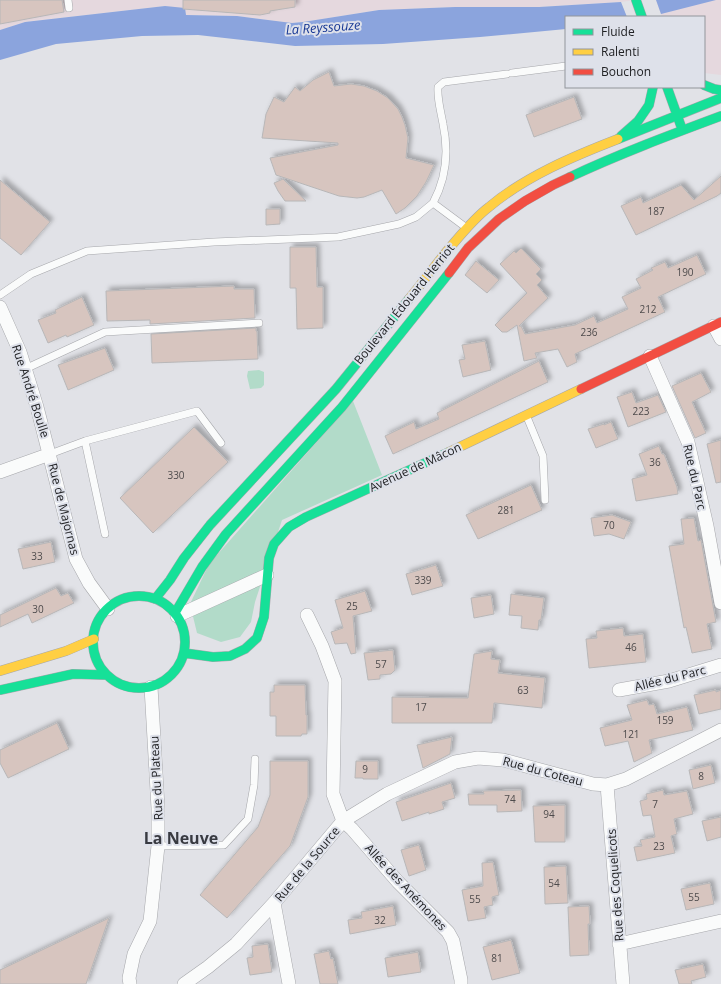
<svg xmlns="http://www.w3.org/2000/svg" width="721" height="984" font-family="'Open Sans',sans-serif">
	<defs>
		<filter id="shadow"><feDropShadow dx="3.5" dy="-3.5" stdDeviation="2" flood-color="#0004"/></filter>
	</defs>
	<rect width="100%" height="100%" fill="#e1e2e7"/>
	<!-- industrial -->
	<path fill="#e5d8de" d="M0,0H635L621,2L539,7H455L379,10L303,22L292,23L237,16L186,15L165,6L25,22L0,30Z
		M656,0H721V75L704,73V17H662Z"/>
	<!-- green -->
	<path fill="#b2dbc9" d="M259,370L264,372V385L261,388L250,389L247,376L248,371Z
		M353,401L382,475L282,520L255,602L251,622L240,637L221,642L197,633L190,604L209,564Z"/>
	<!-- water -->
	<path fill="#8ba4dd" d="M656,0H716L661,14Z
		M621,2L627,17H566V29L480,37L383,44L295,46L198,35L142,36L56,44L0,60V30L25,22L165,6L185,8L186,15L237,16L292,23L303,22L379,10L455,7H539Z"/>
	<!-- building -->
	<path fill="#d7c5bf" stroke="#b8b7b8" filter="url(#shadow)" d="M0,0H62L64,12L0,24Z
		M183,0H295V7L270,11V13L260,15L183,9Z
		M329,72L334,86L351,84L364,86L377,91L388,98L398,109L402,117L405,125L408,138L406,158L434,165L426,182L417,196L405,208L396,214L382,190L364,197L357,198L339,196L276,175L270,158L338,145V143L262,138L266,114L274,97L284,102L295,87L300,91L313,80Z
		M574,97L582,119L534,137L526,115Z
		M721,176V193L717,196L636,235L621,206L641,197L643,203L681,185L694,200Z
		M283,179L306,201H285L278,191L274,183Z
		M0,180L50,222L21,255L0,238Z
		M266,209H280V224L266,225Z
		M290,247H316L317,287H323V328L297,329L296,288H290Z
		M521,248L541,269L536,274L542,280L537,285L548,298L519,326H521L525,334L575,325L594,316L597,323L628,309L622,297L641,288L636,279L653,270L651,268L665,262L668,268L697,255L706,274L658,297L665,312L575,354L577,362L567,367L558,349L535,353L537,358L524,361L517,325L507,332H502L495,325L527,293L500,264L514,251L516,253Z
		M476,261L499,280L487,293L465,275Z
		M234,286V289H254L255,318L150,324V320L107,321L106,291Z
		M82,297L94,325L67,337L66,335L48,343L38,320L56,313L55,310Z
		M256,328V331H257L258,359L152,363L151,334Z
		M485,341L491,370L463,377L459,360L465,359L462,345Z
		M105,348L114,370L68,390L58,365Z
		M539,361L548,382L393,454L385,436L414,422L416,429L439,419L437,413Z
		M701,373L711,392L692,402L706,433L695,438L672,386Z
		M632,392L636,403L658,395L666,412L628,427L617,397Z
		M611,422L618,439L596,448L588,429L604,424V425Z
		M194,427L228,462L153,533L120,498Z
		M721,440V482L716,483L707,444Z
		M659,446L662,454H664L677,487L678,494L636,501L632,479L647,475L639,454Z
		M531,485L542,510L478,539L466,515Z
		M612,515L631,522L624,539L609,534L594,536L591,518Z
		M694,518L698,541L701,540L716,622L707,624L712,649L692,653L686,627L684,628L669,546L684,544L681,519Z
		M51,542L55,562L23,569L18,549Z
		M436,565L443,586L412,595L406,574Z
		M56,588L61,596L68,593L74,603L32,623L28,614L0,627V615Z
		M365,591L372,611L353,616L356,653L351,654L347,643L335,644L331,632L343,628L335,600Z
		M511,594L544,598L541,620H539L538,630L521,628L522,616L509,615Z
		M491,595L494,614L474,618L471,598Z
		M623,628L624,636L643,634L646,662L589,668L586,639L597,638L596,631Z
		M393,650L395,670L391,674L380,675V679L368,680L364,653Z
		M492,651L491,659L500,660L498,673L545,678L542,708L495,703H494L492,723H392V697L468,698L474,654Z
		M274,685H305L306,715H307V734H302L301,736H276V716H270V692H274Z
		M716,690V692L721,690V709L699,714L694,695Z
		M647,700L649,705L654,704L657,714L687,707L693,730L649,740L652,753L634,762L628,741L605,746L600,728L632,720L627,705Z
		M57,723L69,749L8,778L0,763V750Z
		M452,737L450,754L423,768L417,745Z
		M270,761H308V797L290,846L227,918L200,895L258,827L270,795Z
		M356,761H378V779H363V778H355Z
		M711,765L715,783L693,789L689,770Z
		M451,783L455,798L442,802L444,809L429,814V812L402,821L396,802Z
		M521,790L522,811L497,812V805H469L468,794H484L483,791Z
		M663,790L664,795L687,791L693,814L674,819L677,834L671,836L675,853L637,861L634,847L642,846L640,840L655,837L651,815L643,816L640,801L647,799L646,794Z
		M565,805V842H535L533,806Z
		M721,817V837L707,841L702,821Z
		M419,845L426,870L409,876L401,850Z
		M493,862L499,895L492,897L493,905L484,907L486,918L468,921L462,890L483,886L482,863Z
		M566,866L568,903L545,904L544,867Z
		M710,883L714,904L686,910L681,889Z
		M393,906L396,925L350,934L348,920L362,918L361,912Z
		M589,906L590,924H588L589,955L570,956L568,907Z
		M109,918L86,984H0V970Z
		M511,940L520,973L492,980L483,947Z
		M268,944L272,972L250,975L247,958L253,957L252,946Z
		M329,951L331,959L333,958L338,984H320L314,954Z
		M418,952L421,972L388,977L385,958Z
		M703,964L706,977L691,981L692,984H679L675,970Z"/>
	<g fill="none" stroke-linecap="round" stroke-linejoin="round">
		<!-- lane casing -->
		<g stroke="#a6a7ab" stroke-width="8">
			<path id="lane" d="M68,0L69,8
				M512,73L566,66
				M433,203C447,177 449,152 443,124C441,112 437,99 438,87L444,82L507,74
				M0,295L31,274L87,251L214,242L338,237L399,224L416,217L433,203L464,226
				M25,369L105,332L259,323
				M527,417L543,456L545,500
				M85,441L105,534
				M50,454L85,441L197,411L221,443
				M158,846L224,845L248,819L254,785L255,759"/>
		</g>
		<!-- street casing -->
		<g stroke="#a6a7ab" stroke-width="14">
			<path id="street" d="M0,307L20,352L37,407L76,559L89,583L108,609
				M714,326L721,339
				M650,356L688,442L707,526L721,603
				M0,472L50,454
				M307,615L322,646L335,681L333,794L343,821L352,829L398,882L448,932L453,941L461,980V984
				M177,616L267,575
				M619,690L669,681L721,665
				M607,785L623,984
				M274,903L289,984
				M619,944L721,921
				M130,984L129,978L134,954L150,921L158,846V808L151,687
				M184,984L208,967L236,944L274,903L343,821L387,794L455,762L478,758L503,760L593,784L607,785L626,779L721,730"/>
		</g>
		<!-- fast casing -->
		<g stroke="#a6a7ab" stroke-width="10">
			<path id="fast" d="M636,0L642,17
				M704,85L714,89L721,90
				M667,87L682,129
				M621,136L638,121L649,105L653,87
				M618,139L721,98
				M570,177C619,154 670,135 721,116
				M93 642a46 46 0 1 1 92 0a46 46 0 1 1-92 0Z
				M155,599L170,580L184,558L210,525L336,389L409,299
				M175,613L202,567L226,534L342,407L449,273
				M184,653L213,657L230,656L245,649L257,638L264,617L269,558L274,544L289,527L306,517L449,452
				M0,690L73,674L107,675"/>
		</g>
		<!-- slow casing -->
		<g stroke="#a6a7ab" stroke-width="10">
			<path id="slow" d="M409,299C422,283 434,267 447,251C460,236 473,219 489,207C526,176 574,156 618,139
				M449,452L581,389
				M0,671L66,651L94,639"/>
		</g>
		<!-- jam casing -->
		<g stroke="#a6a7ab" stroke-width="10">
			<path id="jam" d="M449,273L468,248L499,219L525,201L553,185L570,177
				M581,389L721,322"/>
		</g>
		<!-- lane -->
		<use href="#lane" stroke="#fafbfb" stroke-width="7"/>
		<!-- street -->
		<use href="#street" stroke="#fafbfb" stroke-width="13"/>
		<!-- fast -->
		<use href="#fast" stroke="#16e098" stroke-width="9"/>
		<!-- slow -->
		<use href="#slow" stroke="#ffcf43" stroke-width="9"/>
		<!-- jam -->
		<use href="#jam" stroke="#f24e42" stroke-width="9"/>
	</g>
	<g text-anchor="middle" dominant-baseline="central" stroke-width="4" stroke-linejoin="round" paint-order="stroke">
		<!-- number labels -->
		<g font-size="10" fill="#4e4b4c">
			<text x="656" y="211">187</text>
			<text x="685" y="272">190</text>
			<text x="648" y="309">212</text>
			<text x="589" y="332">236</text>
			<text x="641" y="411">223</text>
			<text x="655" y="462">36</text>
			<text x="176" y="475">330</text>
			<text x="506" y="510">281</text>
			<text x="609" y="525">70</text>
			<text x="37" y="556">33</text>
			<text x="423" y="580">339</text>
			<text x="352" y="606">25</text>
			<text x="38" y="609">30</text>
			<text x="631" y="647">46</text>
			<text x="381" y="664">57</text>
			<text x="523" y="690">63</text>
			<text x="421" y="707">17</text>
			<text x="665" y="720">159</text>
			<text x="631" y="734">121</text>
			<text x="365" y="769">9</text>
			<text x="701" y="776">8</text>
			<text x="510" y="799">74</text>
			<text x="655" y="804">7</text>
			<text x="549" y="814">94</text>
			<text x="659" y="846">23</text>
			<text x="554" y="883">54</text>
			<text x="694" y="897">55</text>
			<text x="475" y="899">55</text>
			<text x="380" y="920">32</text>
			<text x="497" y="958">81</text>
		</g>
		<!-- street labels -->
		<g font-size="12" fill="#212225" stroke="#dee1ea">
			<text transform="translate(404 304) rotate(-51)">Boulevard Édouard Herriot</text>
			<text transform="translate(31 391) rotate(72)">Rue André Boulle</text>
			<text transform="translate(415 467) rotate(-25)">Avenue de Mâcon</text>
			<text transform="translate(695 477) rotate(77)">Rue du Parc</text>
			<text transform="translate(64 509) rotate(76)">Rue de Majornas</text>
			<text transform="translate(670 678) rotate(-14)">Allée du Parc</text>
			<text transform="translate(543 771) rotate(15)">Rue du Coteau</text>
			<text transform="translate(156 778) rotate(-93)">Rue du Plateau</text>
			<text transform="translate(307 864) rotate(-50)">Rue de la Source</text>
			<text transform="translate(615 885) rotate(-94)">Rue des Coquelicots</text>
			<text transform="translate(406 887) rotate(47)">Allée des Anémones</text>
		</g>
		<!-- water labels -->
		<g font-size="13" font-style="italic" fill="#173894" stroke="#dee1ea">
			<text transform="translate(323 27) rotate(-4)">La Reyssouze</text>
		</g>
		<!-- district labels -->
		<g font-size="16" font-weight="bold" fill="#383a41" stroke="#dee1ea">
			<text x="181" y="838">La Neuve</text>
		</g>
	</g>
	<!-- legend -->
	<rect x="565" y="16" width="140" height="72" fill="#dee1ea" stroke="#92959b"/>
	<rect x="573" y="29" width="20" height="6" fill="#16e098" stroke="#92959b"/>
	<text x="601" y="36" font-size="12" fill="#212225">Fluide</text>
	<rect x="573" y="49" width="20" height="6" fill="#ffcf43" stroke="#92959b"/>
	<text x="601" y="56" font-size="12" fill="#212225">Ralenti</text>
	<rect x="573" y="69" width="20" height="6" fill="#f24e42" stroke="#92959b"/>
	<text x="601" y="76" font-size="12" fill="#212225">Bouchon</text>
</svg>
